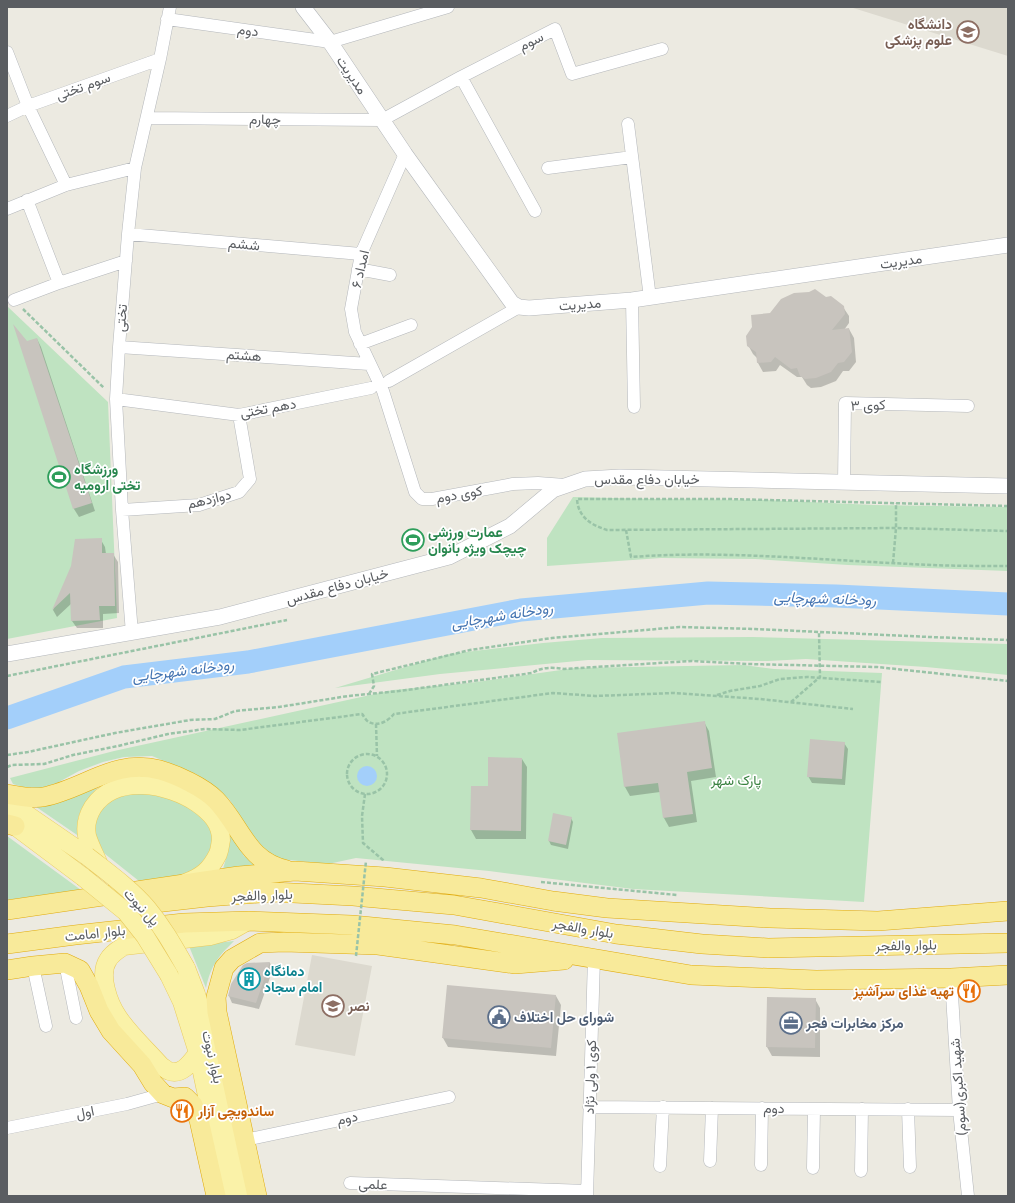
<svg xmlns="http://www.w3.org/2000/svg" width="1015" height="1203" font-family="'Public Sans',Vazirmatn,sans-serif">
	<rect width="100%" height="100%" fill="#eceae1"/>
	<!-- education -->
	<path fill="#dcd9cf" d="M850,7H1008V56Z
		M312,955L372,966L355,1056L295,1045Z"/>
	<!-- green -->
	<path fill="#bfe3c1" d="M7,306L108,402L117,618L7,639Z
		M573,497L651,499L766,500L874,505L1008,507V571L848,565L755,559L661,558L547,566V538Z
		M752,637L1008,644V675L926,667L806,659L768,661L588,660L440,674L335,688L449,654L543,643L602,638Z
		M743,665L774,669L882,673L864,902L633,889L489,871L356,858L328,864L279,859L267,852L255,839L229,799L196,774L152,756L124,757L103,762L79,771L57,783L41,788L23,787L13,784L10,778L114,751L393,690L469,683L575,668Z
		M103,780L82,808L78,818L80,837L29,802Z
		M162,792L205,818L214,837L212,849L196,874L144,885L100,850L93,825L95,816L118,794Z
		M226,824L244,856L267,869H223L227,855Z
		M7,836L81,890L7,900Z
		M234,941C218,957 211,965 206,988L189,946Z"/>
	<!-- water -->
	<path fill="#a3cffa" d="M357 776a10 10 0 1 1 20 0a10 10 0 1 1-20 0Z"/>
	<!-- shadow -->
	<path fill="#0003" d="M825,298L843,307L849,316V323L844,330L849,329L854,338L856,362L849,371H843L836,381L821,387L811,388L807,385L802,377H797L780,365L776,371L763,372L758,363L757,358L753,354L748,345L770,314Z
		M16,329L27,342L37,339L41,347L95,511L79,517L74,509Z
		M101,540L105,547L106,554H113L118,562L119,613L103,614V628H77L72,621V603L57,617L53,610L72,566Z
		M704,722L709,731L716,777L691,781L697,822L669,827L664,818L660,792L630,796L625,787L618,734Z
		M844,743L848,749L845,785L812,783L808,776Z
		M522,759L527,767L526,839H476L471,830L489,787Z
		M571,818L573,822L568,849L551,845L549,841Z
		M270,963L273,969L259,1009L232,1003L229,996L232,984L247,964Z
		M556,996L561,1005L556,1056L448,1047L443,1038Z
		M768,998L815,999L820,1008V1057L772,1056L767,1047Z"/>
	<g fill="none" stroke-linecap="round" stroke-linejoin="round">
		<!-- river -->
		<path stroke="#a3cffa" stroke-width="23" d="M7,718L124,677L248,662L521,610L708,593L836,596L1008,604"/>
	</g>
	<!-- building -->
	<path fill="#c8c4be" d="M815,289L826,297L831,296L844,306L845,314L832,330L849,328L852,352L844,362L838,363L831,372L816,378L805,379L800,376L797,368L791,369L775,357L771,362L757,363L756,352L747,346L746,336L752,327L751,315L770,313L781,299L794,293L809,292Z
		M13,324L27,341L37,338L92,503L73,509Z
		M102,538V553H114L115,606H99L100,620L71,621L70,593L52,610L71,566L75,539Z
		M705,721L712,768L687,772L693,814L663,818L658,783L624,787L617,733Z
		M810,739L845,742L842,779L807,777Z
		M488,757L522,758L521,831L470,830L471,786H488Z
		M553,813L572,817L566,845L548,841Z
		M270,962L256,1003L228,996L231,984L243,965L247,963Z
		M447,985L556,995L551,1048L442,1038Z
		M767,997L816,998L815,1048L766,1047Z"/>
	<g fill="none" stroke-linecap="round" stroke-linejoin="round">
		<!-- minor casing -->
		<g stroke="#b4b7bb" stroke-width="13">
			<path id="minor" d="M167,19L330,42L448,7
				M7,52L28,106L66,185
				M461,77L535,211
				M7,116L28,106L160,59
				M148,118L382,120L461,77L555,29L572,74L662,49
				M628,124L650,298
				M405,154L361,254L351,309L355,332L383,391L415,492L422,499H432L513,484L538,483L565,485
				M548,168L632,157
				M27,200L59,283
				M7,209L66,185L135,168
				M128,234L361,254
				M358,269L390,275
				M14,300L59,283L126,261
				M632,300L634,407
				M360,344L411,325
				M119,347L369,364
				M389,381L519,307
				M116,399L239,415L371,388
				M844,483L845,403L968,406
				M122,510L199,505L239,492L250,479L239,415
				M132,633L122,510L116,399L119,347L128,234L135,168L160,59L170,7
				M65,963L76,1018
				M33,966L46,1026
				M951,978L959,1110L968,1196
				M589,1107L959,1110
				M908,1109L910,1167
				M7,1128L127,1104L163,1094
				M245,1140L449,1097
				M710,1161L712,1108
				M761,1165L762,1108
				M660,1166L663,1107
				M813,1168L814,1109
				M861,1171L862,1109
				M350,1183L587,1191
				M587,1196L594,958"/>
		</g>
		<!-- tertiary casing -->
		<g stroke="#b4b7bb" stroke-width="16">
			<path id="tertiary" d="M303,7L330,42L405,154L512,303L519,307L529,308L632,300L1008,245
				M7,654L220,617L449,557L510,526L553,490L585,479L620,477L1008,486"/>
		</g>
		<!-- primary casing -->
		<g stroke="#e9ca5d" stroke-width="19">
			<path id="primary" d="M7,801L87,856
				M7,820L83,877
				M100,867C96,857 90,846 87,836C85,826 88,815 93,807C116,773 169,784 197,803C210,812 221,823 221,840C220,845 220,849 218,854C210,870 202,877 185,883
				M186,968L196,994L206,1026L244,1196
				M169,975L182,1002L198,1053L228,1196
				M198,1053C191,1062 182,1076 169,1071C166,1070 163,1067 161,1066C147,1050 130,1035 118,1017C109,1004 98,975 108,960C112,953 118,950 124,946L210,936L232,930L248,921"/>
		</g>
		<!-- trunk casing -->
		<g stroke="#e1ab0c" stroke-width="20">
			<path id="trunk" d="M7,794C18,796 32,799 43,797C85,789 114,758 160,770C177,775 203,787 216,800C242,827 246,861 287,870
				M7,824L15,826
				M128,906L207,897L273,892L353,896L454,905L616,934L702,944L768,948L1008,943
				M7,910L239,876L295,871L385,877L481,888L553,901L607,908L770,918L878,921L1008,911
				M7,944L75,935L184,923L249,921L352,925L455,935L691,975L816,980L951,978L1008,975
				M7,970L33,966L65,963L80,970L89,986L99,1011L111,1031L142,1065L153,1083L163,1094L173,1098L185,1097L193,1105L199,1120L216,1196
				M257,1196L217,1012L216,997L224,968L232,959L260,943L284,942L378,945L515,964L564,960"/>
		</g>
		<!-- path -->
		<path stroke="#99c3a7" stroke-width="2.5" stroke-dasharray="4 2" stroke-linecap="butt" d="M23,309L104,388
			M1008,506L728,499H577C578,517 591,525 607,530L896,528L1008,531
			M626,530L631,557C724,550 818,560 911,564C943,566 976,566 1008,566
			M893,563L896,528V503
			M7,676L287,620
			M369,694L374,686L372,674L470,650L552,638L680,627L755,629L930,637L1008,640
			M717,695L730,691L760,686L780,679L807,677L881,682
			M791,702L820,677L819,632
			M376,724L377,756
			M347 774a20 20 0 1 1 40 0a20 20 0 1 1-40 0Z
			M7,755L28,752L115,733L190,720L215,719L235,711L279,707L348,696L399,691L532,673C542,667 552,667 564,669L692,661L748,664L877,667L1008,681
			M7,767L12,765L44,764L73,755L118,746L168,734L205,729L240,730L362,714C364,716 366,721 369,722C378,727 388,721 394,714L553,693L595,696L674,693L760,699L853,709
			M365,794L362,816L363,843L383,860L384,862
			M541,882L677,895"/>
		<!-- minor -->
		<use href="#minor" stroke="#fff" stroke-width="12"/>
		<!-- tertiary -->
		<use href="#tertiary" stroke="#fff" stroke-width="15"/>
		<!-- primary -->
		<use href="#primary" stroke="#faf2a8" stroke-width="18"/>
		<!-- trunk -->
		<use href="#trunk" stroke="#f8ea9a" stroke-width="19"/>
		<!-- primary-bridge casing -->
		<g stroke="#e9ca5d" stroke-width="19" stroke-linecap="butt">
			<path id="primary-bridge" d="M87,856C107,872 130,888 147,908C163,927 174,947 186,968
				M83,877L126,912L145,936L169,975"/>
		</g>
		<!-- path-bridge -->
		<path stroke="#99c3a7" stroke-width="2.5" stroke-dasharray="4 2" stroke-linecap="butt" d="M356,956L366,861"/>
		<!-- primary-bridge -->
		<use href="#primary-bridge" stroke="#faf2a8" stroke-width="18"/>
	</g>
	<!-- icons -->
	<defs>
		<g id="university-ring" transform="scale(1.15)"><circle r="9.5" fill="#fff" stroke="#8d6e63" stroke-width="1.5"/><path d="M0-5L7-2L0 1L-7-2ZM-4 1L0 2.5L4 1V4Q0 6-4 4Z" fill="#8d6e63"/></g>
		<g id="stadium-ring" transform="scale(1.15)"><circle r="9.5" fill="#fff" stroke="#2e9e5b" stroke-width="1.5"/><path d="M0-5a6.5 5 0 1 0 0 10a6.5 5 0 1 0 0-10ZM-3.5-1.8h7v3.6h-7Z" fill="#2e9e5b"/></g>
		<g id="building-ring" transform="scale(1.15)"><circle r="9.5" fill="#fff" stroke="#0f9aa8" stroke-width="1.5"/><path d="M-4-6H4V6H1V3H-1V6H-4ZM-2.5-4.3h1.7v1.8h-1.7ZM.8-4.3h1.7v1.8H.8ZM-2.5-1h1.7V.8h-1.7ZM.8-1h1.7V.8H.8Z" fill="#0f9aa8"/></g>
		<g id="restaurant-ring" transform="scale(1.15)"><circle r="9.5" fill="#fff" stroke="#e8710a" stroke-width="1.5"/><path d="M-5-6h1v4h1v-4h1v4h1v-4h1v5L-1.5 .5V6h-2V.5L-5-1ZM5-6V6H3V1.5H1.5Q1.5-4 5-6Z" fill="#e8710a"/></g>
		<g id="school-ring" transform="scale(1.15)"><circle r="9.5" fill="#fff" stroke="#8d6e63" stroke-width="1.5"/><path d="M0-5L7-2L0 1L-7-2ZM-4 1L0 2.5L4 1V4Q0 6-4 4Z" fill="#8d6e63"/></g>
		<g id="civic-ring" transform="scale(1.15)"><circle r="9.5" fill="#fff" stroke="#5c6f8a" stroke-width="1.5"/><path d="M-.6-6.5H3V-4.5H.6V-3L4-1V1h2V6H-6V1h2V-1L-.6-3ZM-1.2 2.5V6h2.4V2.5Z" fill="#5c6f8a"/></g>
		<g id="office-ring" transform="scale(1.15)"><circle r="9.5" fill="#fff" stroke="#5c6f8a" stroke-width="1.5"/><path d="M-6-3h4V-5.5h4V-3h4V5H-6ZM-1-4.5V-3h2v-1.5ZM-6 0V1H6V0Z" fill="#5c6f8a"/></g>
	</defs>
	<g fill-rule="evenodd">
		<use href="#university-ring" x="968" y="32"/>
		<use href="#stadium-ring" x="59" y="477"/>
		<use href="#stadium-ring" x="413" y="540"/>
		<use href="#building-ring" x="249" y="979"/>
		<use href="#restaurant-ring" x="969" y="991"/>
		<use href="#school-ring" x="333" y="1006"/>
		<use href="#civic-ring" x="499" y="1017"/>
		<use href="#office-ring" x="791" y="1023"/>
		<use href="#restaurant-ring" x="182" y="1111"/>
	</g>
	<g text-anchor="middle" dominant-baseline="central" stroke-width="3.5" stroke-linejoin="round" paint-order="stroke">
		<!-- education labels -->
		<g font-size="14" font-weight="bold" fill="#785e54" stroke="#fff" text-anchor="end">
			<text x="952" y="24">دانشگاه<tspan x="952" dy="16">علوم پزشکی</tspan></text>
			<text x="348" y="1006" text-anchor="start">نصر</text>
		</g>
		<!-- street labels -->
		<g font-size="14" fill="#5a5d61" stroke="#fff">
			<text transform="translate(248 30) rotate(8)">دوم</text>
			<text transform="translate(531 41) rotate(-27)">سوم</text>
			<text transform="translate(352 75) rotate(56)">مدیریت</text>
			<text transform="translate(83 86) rotate(-20)">سوم تختی</text>
			<text transform="translate(265 119) rotate(1)">چهارم</text>
			<text transform="translate(244 244) rotate(5)">ششم</text>
			<text transform="translate(901 261) rotate(-8)">مدیریت</text>
			<text transform="translate(360 269) rotate(-77)">امداد ۶</text>
			<text transform="translate(580 304) rotate(-4)">مدیریت</text>
			<text transform="translate(121 318) rotate(-85)">تختی</text>
			<text transform="translate(244 355) rotate(4)">هشتم</text>
			<text transform="translate(868 405) rotate(-2)">کوی ۳</text>
			<text transform="translate(268 408) rotate(-10)">دهم تختی</text>
			<text x="647" y="479">خیابان دفاع مقدس</text>
			<text transform="translate(459 494) rotate(-10)">کوی دوم</text>
			<text transform="translate(209 499) rotate(-13)">دوازدهم</text>
			<text transform="translate(337 586) rotate(-15)">خیابان دفاع مقدس</text>
			<text transform="translate(262 895) rotate(-2)">بلوار والفجر</text>
			<text transform="translate(142 907) rotate(47)">پل نبوت</text>
			<text transform="translate(583 928) rotate(10)">بلوار والفجر</text>
			<text transform="translate(95 933) rotate(-6)">بلوار امامت</text>
			<text transform="translate(906 945) rotate(-1)">بلوار والفجر</text>
			<text transform="translate(213 1057) rotate(77)">بلوار نبوت</text>
			<text transform="translate(590 1077) rotate(-88)">کوی ۱ ولی نژاد</text>
			<text transform="translate(958 1087) rotate(-94)">شهید اکبری(سوم)</text>
			<text transform="translate(774 1108) rotate(1)">دوم</text>
			<text transform="translate(85 1112) rotate(-11)">اول</text>
			<text transform="translate(347 1118) rotate(-12)">دوم</text>
			<text transform="translate(373 1184) rotate(2)">علمی</text>
		</g>
		<!-- leisure labels -->
		<g font-size="14" font-weight="bold" fill="#27864d" stroke="#fff" text-anchor="start">
			<text x="74" y="469">ورزشگاه<tspan x="74" dy="16">تختی ارومیه</tspan></text>
			<text x="428" y="532">عمارت ورزشی<tspan x="428" dy="16">چیچک ویژه بانوان</tspan></text>
		</g>
		<!-- park labels -->
		<g font-size="14" fill="#398140" stroke="#fff">
			<text x="736" y="780">پارک شهر</text>
		</g>
		<!-- culture labels -->
		<g font-size="14" font-weight="bold" fill="#0d838f" stroke="#fff" text-anchor="start">
			<text x="264" y="971">دمانگاه<tspan x="264" dy="16">امام سجاد</tspan></text>
		</g>
		<!-- food labels -->
		<g font-size="14" font-weight="bold" fill="#c56008" stroke="#fff" text-anchor="end">
			<text x="954" y="991">تهیه غذای سرآشپز</text>
			<text x="198" y="1111" text-anchor="start">ساندویچی آزار</text>
		</g>
		<!-- service labels -->
		<g font-size="14" font-weight="bold" fill="#4e5e75" stroke="#fff" text-anchor="start">
			<text x="514" y="1017">شورای حل اختلاف</text>
			<text x="806" y="1023">مرکز مخابرات فجر</text>
		</g>
		<!-- water labels -->
		<g font-size="15" font-style="italic" fill="#4575b2" stroke="#fff">
			<text transform="translate(825 598) rotate(2)">رودخانه شهرچایی</text>
			<text transform="translate(502 615) rotate(-9)">رودخانه شهرچایی</text>
			<text transform="translate(183 670) rotate(-7)">رودخانه شهرچایی</text>
		</g>
	</g>
	<!-- border -->
	<rect width="1015" height="1203" fill="none" stroke="#5a5d61" stroke-width="16"/>
</svg>
